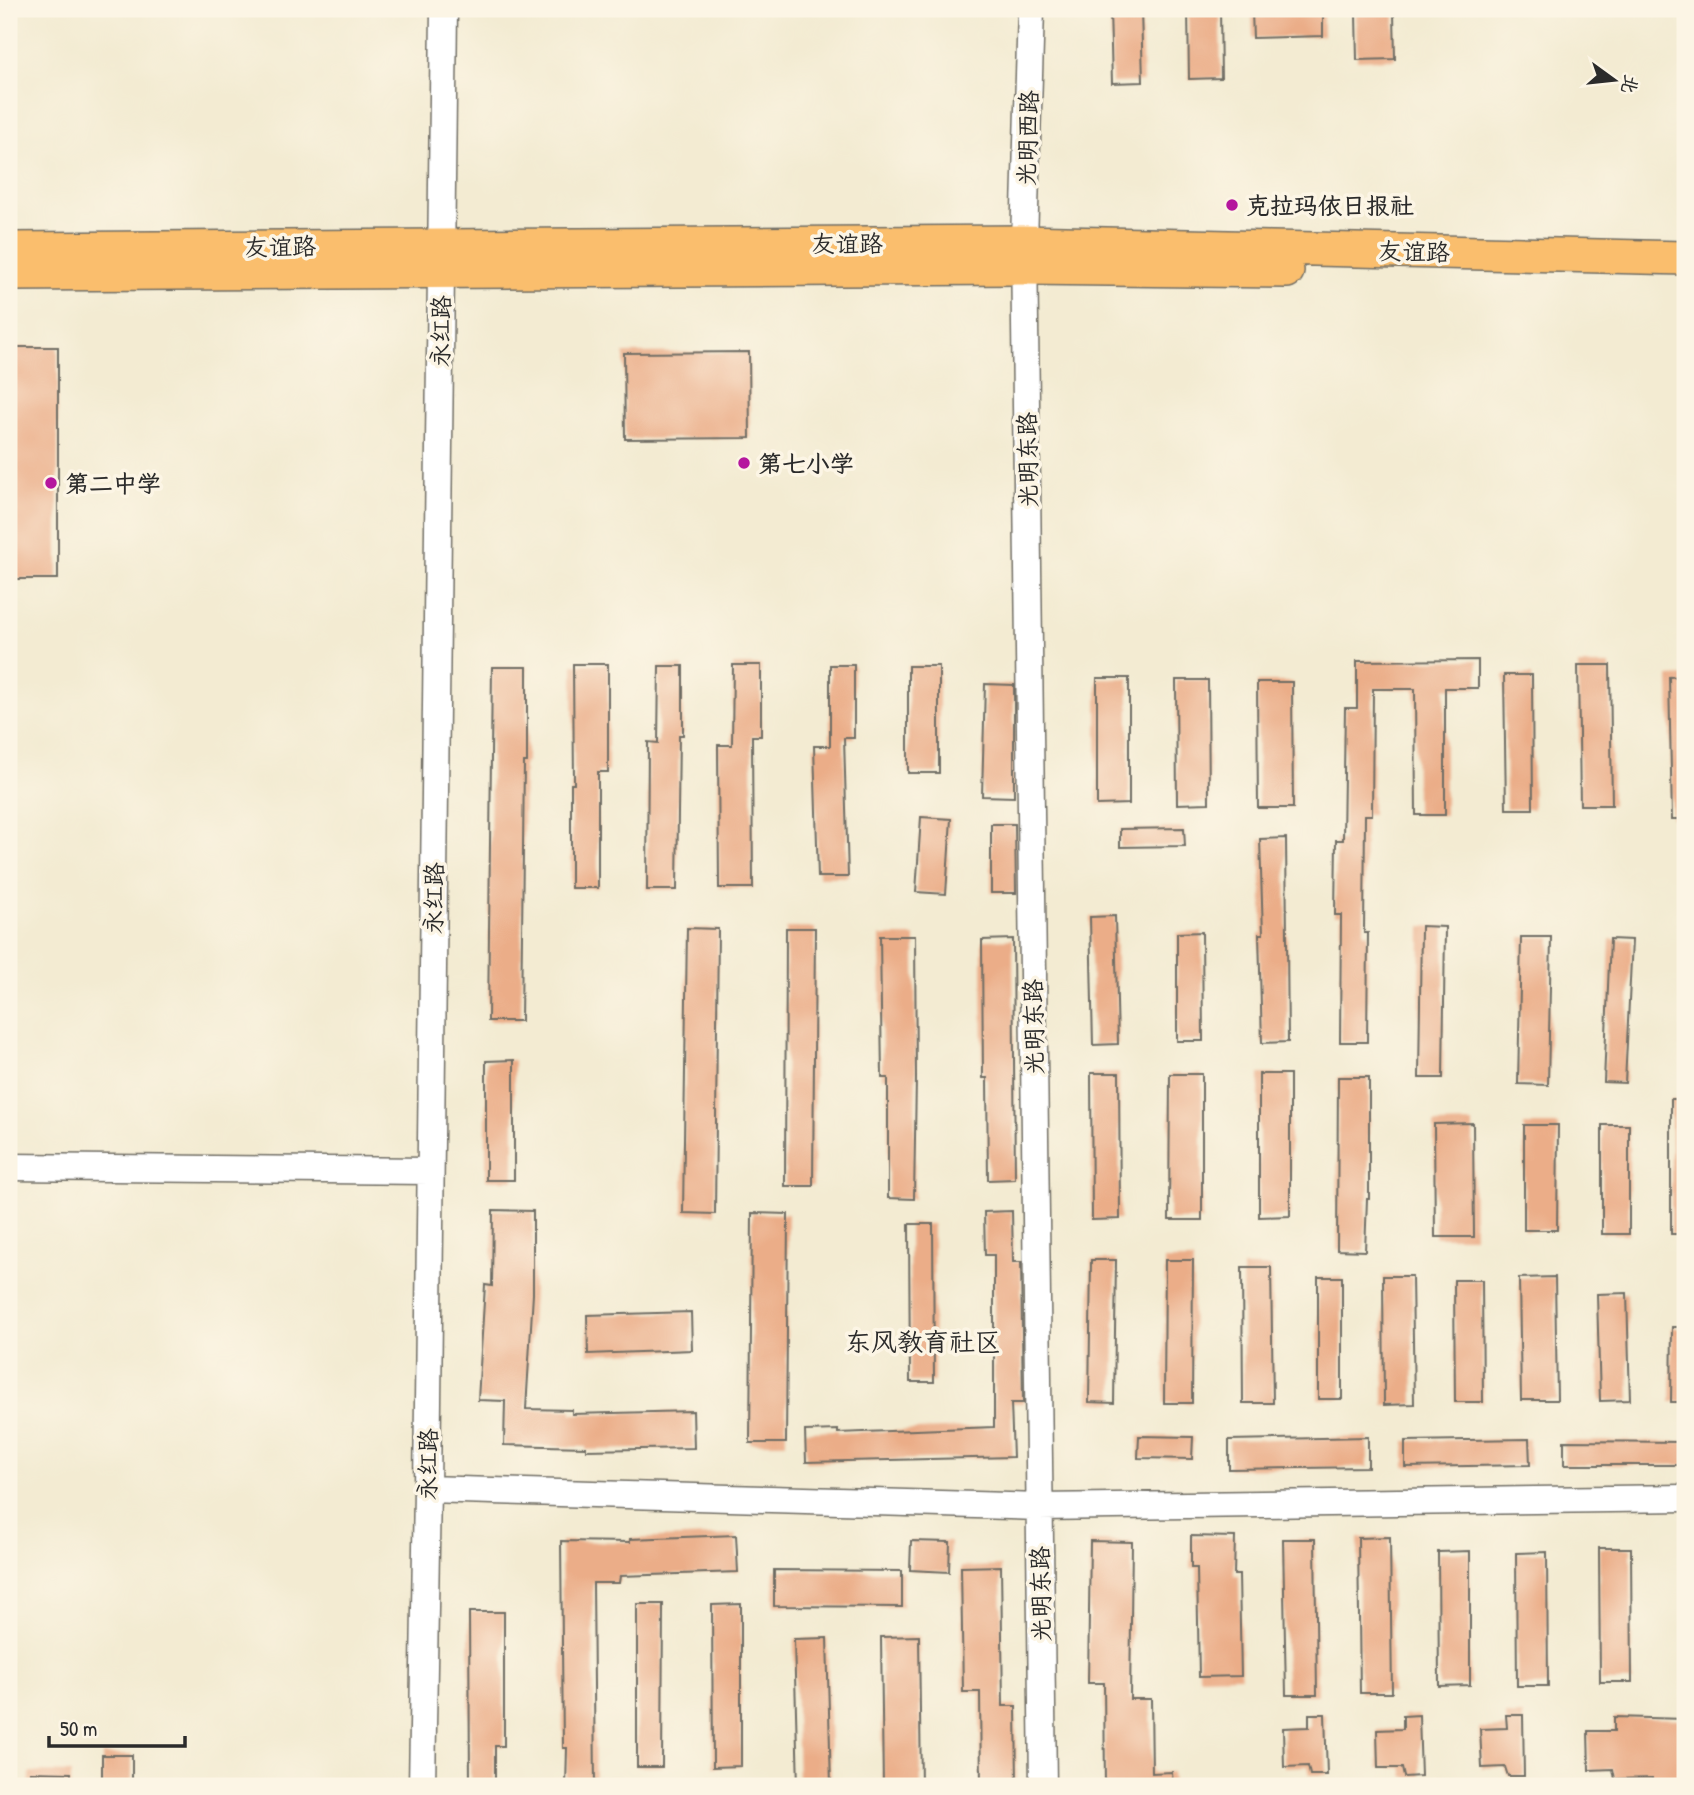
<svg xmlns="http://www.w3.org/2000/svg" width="1694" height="1795" font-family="'Patrick Hand','LXGW WenKai TC',sans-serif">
	<rect width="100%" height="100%" fill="#fcf5e5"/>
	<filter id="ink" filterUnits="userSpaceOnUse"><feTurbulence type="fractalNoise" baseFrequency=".0143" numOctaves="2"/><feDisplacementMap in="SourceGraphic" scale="14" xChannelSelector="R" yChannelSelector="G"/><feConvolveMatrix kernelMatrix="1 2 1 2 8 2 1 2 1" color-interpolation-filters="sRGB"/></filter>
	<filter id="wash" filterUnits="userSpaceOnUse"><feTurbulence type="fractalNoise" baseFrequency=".00686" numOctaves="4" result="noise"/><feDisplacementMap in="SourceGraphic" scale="28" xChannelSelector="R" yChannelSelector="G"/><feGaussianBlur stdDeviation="1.57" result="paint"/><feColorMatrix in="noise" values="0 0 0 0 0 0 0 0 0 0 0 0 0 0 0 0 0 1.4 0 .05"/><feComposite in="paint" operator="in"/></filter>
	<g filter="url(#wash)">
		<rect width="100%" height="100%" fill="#f3ebd2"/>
		<g id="blocks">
			<!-- building -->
			<path fill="#ebad88" d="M1110,9H1141L1143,82L1112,83Z
				M1188,9H1220L1221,78L1189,79Z
				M1323,9V36L1253,38L1252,11Z
				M1394,13L1395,59L1357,60L1356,14Z
				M9,347H58V579H9Z
				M749,352L750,438L625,439L624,353Z
				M1478,660V688H1445V815H1416L1415,689H1373L1372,815H1365L1364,933H1368L1367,1042H1340L1341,915H1335L1336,840H1343L1345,708H1357V661Z
				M573,664H608V772H598V888H571V784H574Z
				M733,665H761V736H752L753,888H719L718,745H732Z
				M830,665H854V738H844L848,877H818L814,746H830Z
				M1578,665H1610L1612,805H1580Z
				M659,666H683V735H679L677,890H647L648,742L658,743Z
				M908,666H939V773H908Z
				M492,667H527V762H524L521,1021H488Z
				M1504,675H1532L1533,809H1506Z
				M1685,676V819H1672L1669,677Z
				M1097,678H1129V804L1097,805Z
				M1176,680H1208L1209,803L1177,804Z
				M1257,682H1292L1293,808H1258Z
				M985,684L1014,685V797L982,796Z
				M921,817L951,819L946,894L916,892Z
				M991,824H1015L1016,893H991Z
				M1184,828L1185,846L1120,847V829Z
				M1286,838L1288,1042L1262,1043L1259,934H1263L1260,839Z
				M1115,916L1118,1044L1093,1045L1090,917Z
				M1421,926L1445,927L1443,1078H1419Z
				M687,928L718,929L715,1214L683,1213Z
				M786,928H815L813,1186H785Z
				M1202,932L1203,1041H1177V933Z
				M880,936H915L916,1078L914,1199L888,1198V1078H882Z
				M1521,937H1551L1548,1085L1518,1084Z
				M1013,939L1015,1179L988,1180L987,1078H983L982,940Z
				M1610,939L1632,940L1625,1083L1604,1082Z
				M514,1060V1180H486V1061Z
				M1091,1073H1119L1120,1219L1092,1220Z
				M1170,1074H1202V1220H1169Z
				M1259,1074H1290V1216L1259,1217Z
				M1338,1077H1369V1199H1367L1365,1251L1337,1250Z
				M1671,1099H1685V1234H1671Z
				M1473,1123L1474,1237H1435L1434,1124Z
				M1524,1125H1558L1557,1230H1524Z
				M1602,1125H1629V1234H1602Z
				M493,1210L533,1211V1294L526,1409L572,1410V1414L693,1411L694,1448L586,1450V1447L504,1445L505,1401L478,1400L485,1285L492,1286Z
				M1012,1211L1013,1262H1021L1023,1403H1011L1013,1457L806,1462L805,1431L838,1430V1433L994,1427V1255H985L984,1212Z
				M752,1213L788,1214L786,1443H750Z
				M909,1224H933L934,1382H910Z
				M1091,1260H1116L1114,1403L1089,1402Z
				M1165,1260H1193L1192,1403H1164Z
				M1242,1267H1271L1273,1403H1243Z
				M1383,1276H1412L1414,1404L1384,1405Z
				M1318,1277H1342V1399H1318Z
				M1555,1277L1557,1400H1521L1519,1278Z
				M1454,1280H1482L1483,1402H1455Z
				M1627,1293L1630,1400L1600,1401L1597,1294Z
				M691,1312L692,1350L588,1354L587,1315Z
				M1672,1327H1685V1402H1671Z
				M1139,1436L1193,1437L1192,1459L1138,1458Z
				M1368,1437V1467L1229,1469V1440Z
				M1529,1439L1530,1465L1405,1467V1441Z
				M1564,1441L1685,1442V1465H1564Z
				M736,1535L738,1572L620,1576L619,1583H593L595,1786H566L567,1748H563L561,1541L630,1542V1539Z
				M1191,1536L1235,1537L1234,1575H1239L1241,1676L1199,1677L1197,1568H1191Z
				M1390,1537L1392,1693H1360L1358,1538Z
				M1283,1539H1315L1317,1695H1286Z
				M911,1541L950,1542L949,1572L910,1570Z
				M1090,1541L1132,1542L1130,1699H1151L1152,1773L1172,1772L1173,1786H1105L1104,1683H1088Z
				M1599,1548H1631L1632,1682H1600Z
				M1470,1551V1685L1439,1686L1438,1552Z
				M1547,1552L1548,1686H1517L1516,1553Z
				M1001,1566L1003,1706H1016L1017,1786H981L980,1692H963L961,1567Z
				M774,1570L902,1571V1607L774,1606Z
				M637,1604H663L662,1767H637Z
				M741,1604V1766L713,1767L712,1605Z
				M469,1612H504V1746H495V1786H470Z
				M919,1636L921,1786H883L881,1637Z
				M827,1638L831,1786H798L794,1639Z
				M1309,1714H1325L1327,1775H1310L1308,1766L1284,1767L1283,1728L1309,1727Z
				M1419,1715L1421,1776L1404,1777L1402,1768H1378L1377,1730L1403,1729V1716Z
				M1506,1715H1523L1524,1776H1508L1505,1767L1482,1768L1480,1729L1507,1728Z
				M1614,1717L1685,1719V1782H1652V1778L1615,1779L1613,1769L1589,1770L1588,1731H1614Z
				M102,1755H132V1786H102Z
				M30,1772L71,1773V1786H29Z"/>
		</g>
	</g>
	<g filter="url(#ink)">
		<use href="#blocks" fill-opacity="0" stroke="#716e65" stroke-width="2"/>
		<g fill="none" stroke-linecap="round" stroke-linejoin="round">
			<!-- minor casing -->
			<g stroke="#716e65" stroke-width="29">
				<path id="minor" d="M1031,9L1024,242L1043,1786
					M9,1167L429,1171
					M427,1489L1039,1507L1685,1498
					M422,1786L427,1489L444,9"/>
			</g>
			<!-- major casing -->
			<g stroke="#716e65" stroke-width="36">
				<path id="major" d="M9,249L1024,242L1685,258
					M9,274L1024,268L1287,271"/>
			</g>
			<!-- minor -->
			<use href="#minor" stroke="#fff" stroke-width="26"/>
			<!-- major -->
			<use href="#major" stroke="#fabe6d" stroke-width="33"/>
		</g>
	</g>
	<!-- markers -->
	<g fill="#b5179e" stroke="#fcf5e5" stroke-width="2.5">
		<circle cx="1232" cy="205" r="7"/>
		<circle cx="744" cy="463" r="7"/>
		<circle cx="51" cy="483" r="7"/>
	</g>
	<g text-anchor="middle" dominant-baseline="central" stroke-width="7" stroke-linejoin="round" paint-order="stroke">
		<!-- street labels -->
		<g font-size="24" fill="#2b2b2b" stroke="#fcf5e5">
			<text transform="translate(1027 138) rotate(-88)">光明西路</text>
			<text x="847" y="243">友谊路</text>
			<text transform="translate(280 246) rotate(-1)">友谊路</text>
			<text transform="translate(1414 251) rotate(1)">友谊路</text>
			<text transform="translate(440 331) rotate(-89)">永红路</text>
			<text transform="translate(1027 460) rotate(-91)">光明东路</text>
			<text transform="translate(433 898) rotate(-89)">永红路</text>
			<text transform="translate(1033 1027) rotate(-91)">光明东路</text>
			<text transform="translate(427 1464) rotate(-89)">永红路</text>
			<text transform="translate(1040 1594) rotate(-91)">光明东路</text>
		</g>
		<!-- poi labels -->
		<g font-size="24" font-weight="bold" fill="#2b2b2b" stroke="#fcf5e5" text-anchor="start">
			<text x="1246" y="205">克拉玛依日报社</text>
			<text x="758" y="463">第七小学</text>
			<text x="65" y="483">第二中学</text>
		</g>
		<!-- neighbourhood labels -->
		<g font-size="26" fill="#2b2b2b" stroke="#fcf5e5">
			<text x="923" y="1341">东风教育社区</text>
		</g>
	</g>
	<!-- margin -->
	<rect width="1694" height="1795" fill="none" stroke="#fcf5e5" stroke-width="35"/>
	<!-- north arrow -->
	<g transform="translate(1614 80) rotate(105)" stroke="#fcf5e5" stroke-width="5" paint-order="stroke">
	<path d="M0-5L12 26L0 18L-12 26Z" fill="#2b2b2b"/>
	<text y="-10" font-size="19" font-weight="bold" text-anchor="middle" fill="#2b2b2b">北</text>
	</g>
	<!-- scale -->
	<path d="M49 1736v10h136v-10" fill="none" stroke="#2b2b2b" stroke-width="3.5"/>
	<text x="60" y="1736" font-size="21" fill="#2b2b2b" stroke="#fcf5e5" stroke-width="5" paint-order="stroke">50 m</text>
</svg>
